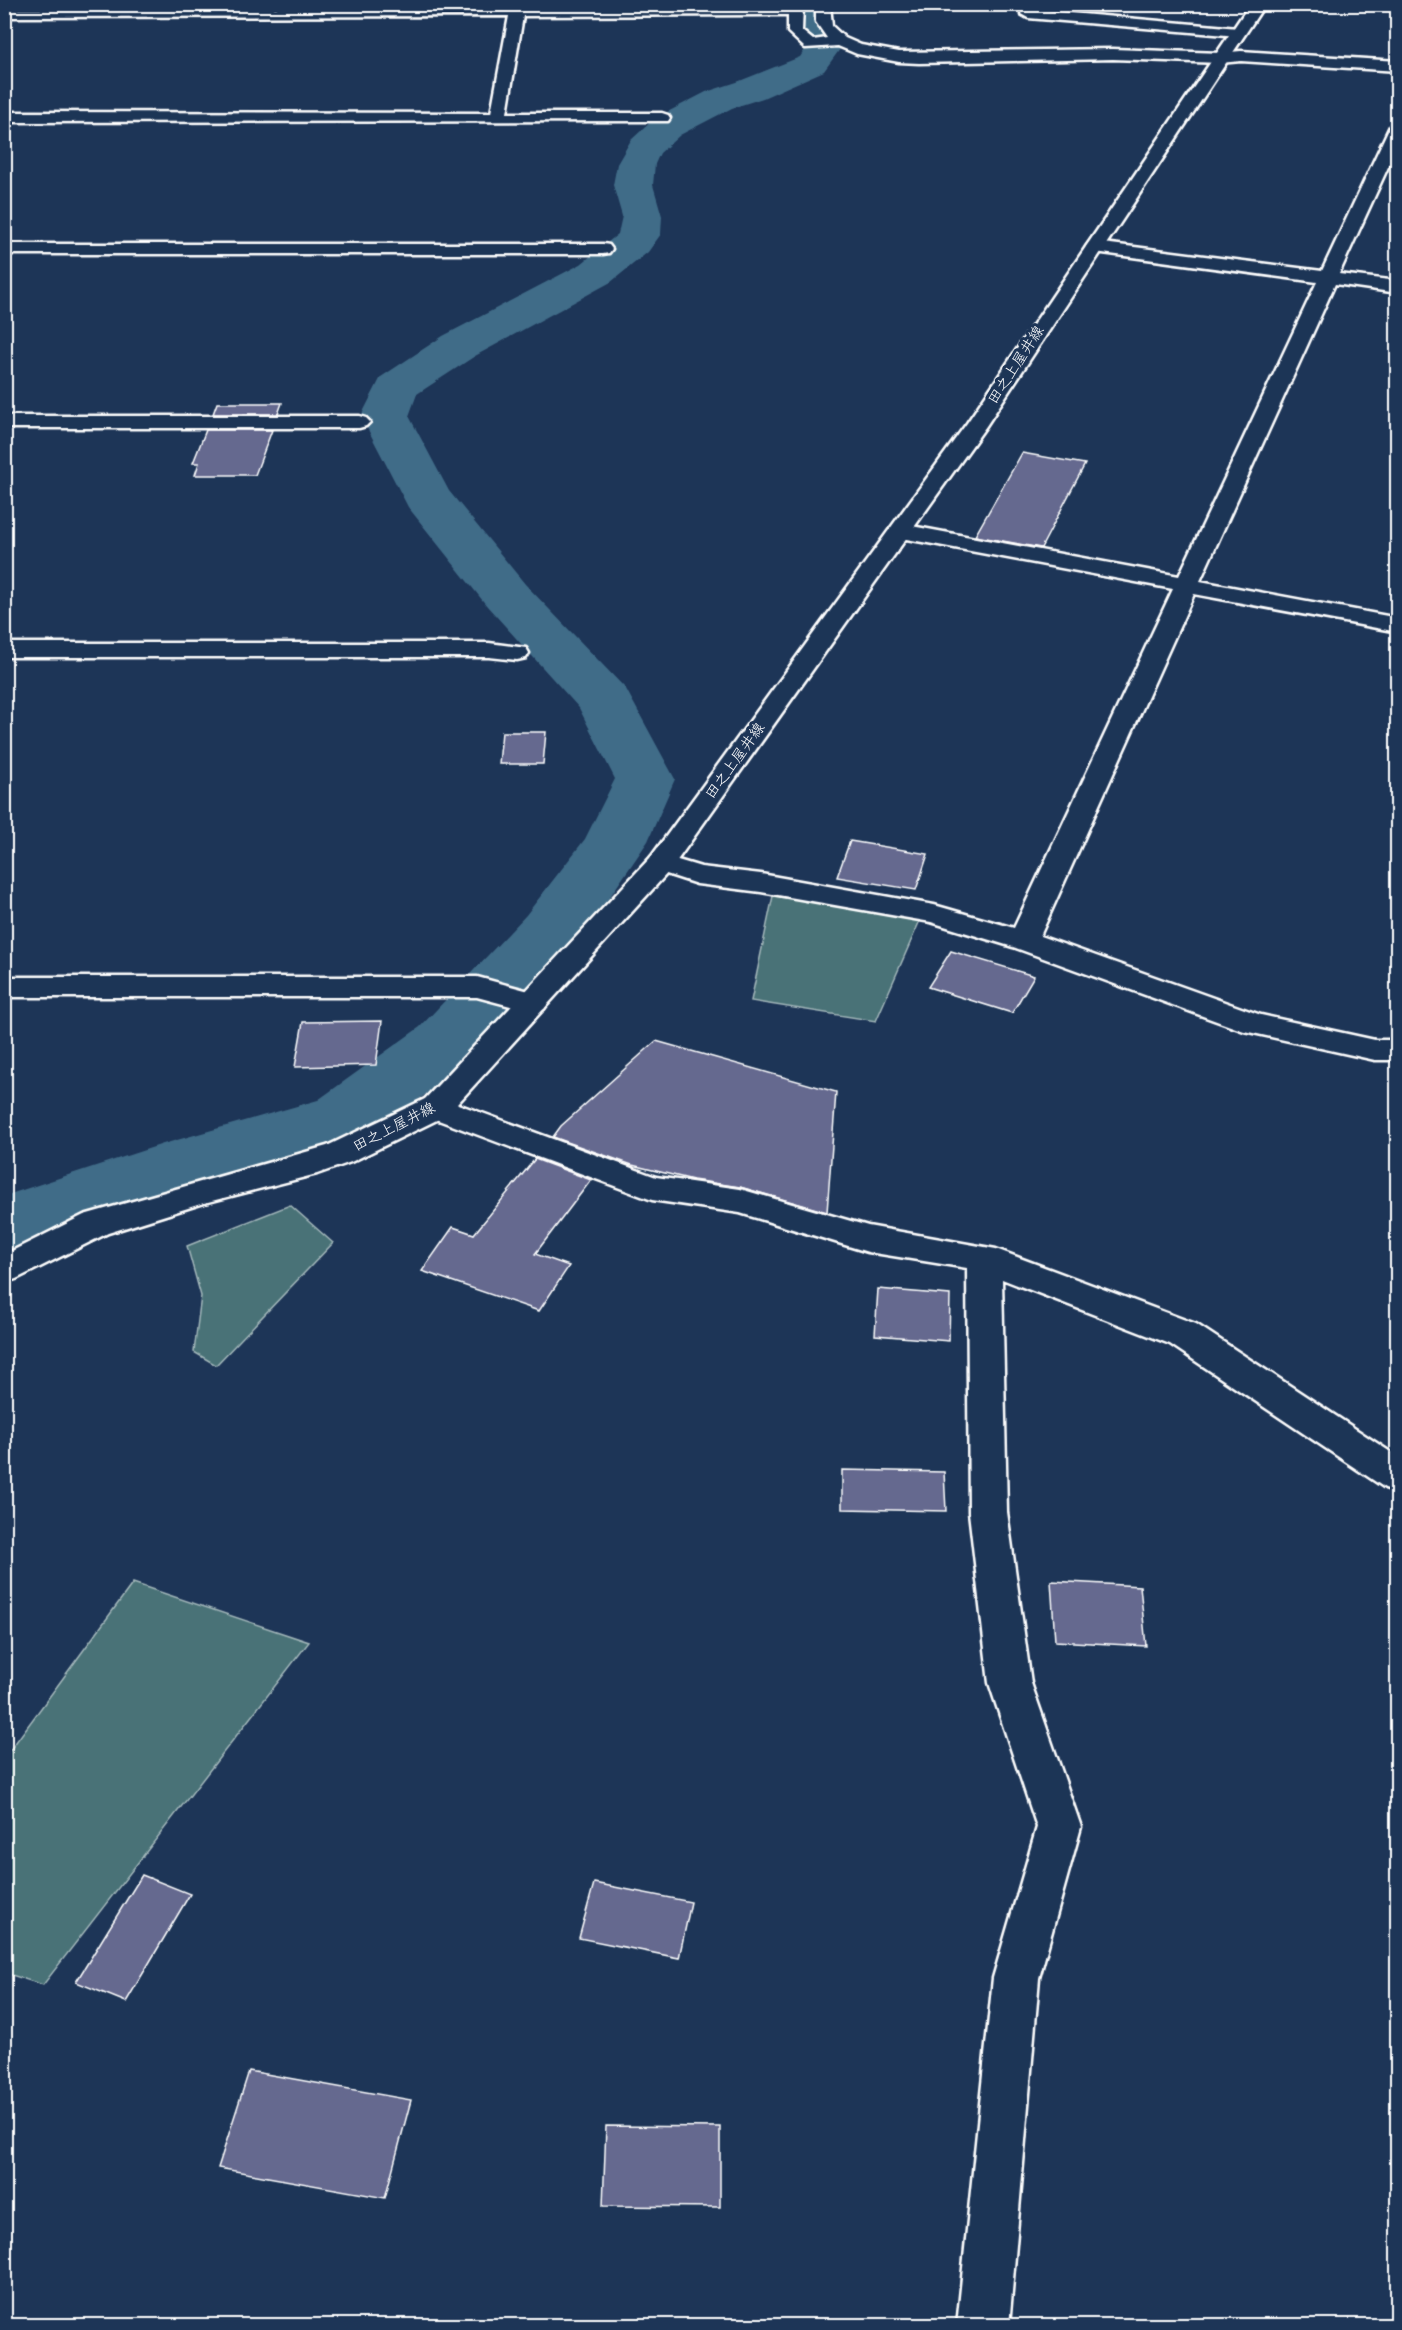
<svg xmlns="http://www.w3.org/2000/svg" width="1402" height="2330" font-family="Pangolin,'Klee One',sans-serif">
	<rect width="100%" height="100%" fill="#1d3557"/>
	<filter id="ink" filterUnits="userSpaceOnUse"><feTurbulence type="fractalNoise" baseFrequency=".0167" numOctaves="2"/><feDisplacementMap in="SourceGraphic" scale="12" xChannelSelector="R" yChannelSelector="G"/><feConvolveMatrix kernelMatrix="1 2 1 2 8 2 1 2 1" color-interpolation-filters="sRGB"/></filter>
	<g filter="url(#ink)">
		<!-- green -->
		<path fill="#497277" stroke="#a4b8bb" stroke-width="1.5" d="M774,891L921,918L876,1021L751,1001Z
			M290,1205L333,1243L216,1365L194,1352L201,1296L187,1246Z
			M133,1583L309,1642L43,1985L5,1973V1757Z"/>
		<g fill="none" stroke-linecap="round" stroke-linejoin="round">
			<!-- river -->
			<path fill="#416c88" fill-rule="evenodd" d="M791,4H823L822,17L843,45L824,71L763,98L732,108L680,135L660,153L655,164L653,185L662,216L661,234L648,252L611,282L475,356L417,394L409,416L449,491L525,584L626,689L675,779L648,841L607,901L572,945L470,1061L370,1136L215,1182L4,1253V1196L163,1144L318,1100L420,1027L526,915L585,839L615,779L579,708L487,606L408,507L361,416L381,377L443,336L581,264L618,234L622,216L613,185L617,164L631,140L654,119L706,92L737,82L800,57L808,45L788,18Z"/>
		</g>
		<!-- building -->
		<path fill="#65698f" stroke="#fff" stroke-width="1.5" d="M217,403H282L278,414H213Z
			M206,430H272L255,475H195L199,463H193Z
			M1022,453L1085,464L1041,548L975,536Z
			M502,732H546L543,764H499Z
			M850,841L928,854L916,890L837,877Z
			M951,951L1034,976L1012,1013L928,987Z
			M382,1021L376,1065L295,1067L303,1022Z
			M656,1041L836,1092L827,1212L740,1187L693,1180L632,1165L553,1137L561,1126Z
			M535,1159L591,1180L535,1254L569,1266L539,1311L422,1271L453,1227L474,1234Z
			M878,1289L950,1295L949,1341L875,1335Z
			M842,1470L944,1472L946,1511L842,1509Z
			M1051,1581L1140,1586L1146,1646L1055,1641Z
			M142,1875L190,1894L126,2002L76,1982Z
			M594,1883L691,1902L679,1958L579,1938Z
			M249,2071L411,2100L385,2198L218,2168Z
			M606,2126L720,2127V2207L603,2206Z"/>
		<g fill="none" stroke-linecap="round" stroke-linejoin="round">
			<!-- street casing -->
			<g stroke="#fff" stroke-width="5">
				<path id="street" d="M511,4H525V7H789V4H803L802,31L813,40L827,38L816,22V4H830L832,26L845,38L861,45L899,52L1113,49L1220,53L1241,51L1398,61V71L1241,61L1220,63L1113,59L919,63L899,62L857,54L838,46L805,48L788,32V15L523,16L507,113H662L668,115L670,118L668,121L4,122V112L491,113L509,16L4,17V9L510,7Z
					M1025,4H1039L1037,10L1238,28L1245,32L1238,36L1028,18L1021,14Z
					M1398,121V145L1339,274L1398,281V293L1335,284L1200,581L1398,618V632L1194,594L1040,936L1261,1015L1375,1040H1398V1060H1375L1244,1031L1013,947L931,922L761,892L697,884L651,869L647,863L651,857L661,855L701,867L761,874L934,905L1014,928L1173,589L901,538L893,536L890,531L893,526L901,524L1179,576L1317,282L1095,252L1089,251L1086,247L1089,243L1095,242L1322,271L1390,126Z
					M4,244H603L609,245L612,249L609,253L603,254H4Z
					M4,416H359L366,418L370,422L366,426L359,428H4Z
					M4,643H489L526,648L529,653L526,658L517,660L489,657H4Z
					M4,977H477L544,995L548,1002L544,1009L533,1012L477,997H4Z
					M436,1096L656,1177L740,1189L868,1226L996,1249L1196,1324L1398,1457V1492L1385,1488L1170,1344L1002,1279L1007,1512L1031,1683L1081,1827L1039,1978L1009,2326H957L993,1978L1037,1827L989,1683L969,1512L967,1268L868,1252L740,1213L652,1200L425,1115L420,1107L425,1099Z"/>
			</g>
			<!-- secondary casing -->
			<g stroke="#fff" stroke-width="5">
				<path id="secondary" d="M1250,4H1265L986,426L671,869L447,1115L351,1162L317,1174L204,1203L108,1233L16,1279L4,1283V1255L84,1215L327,1146L425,1099L651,857L967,423Z"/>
			</g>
			<!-- street -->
			<use href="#street" fill="#1d3557" fill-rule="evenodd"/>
			<!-- secondary -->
			<use href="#secondary" fill="#1d3557" fill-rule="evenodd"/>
		</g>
	</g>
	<g text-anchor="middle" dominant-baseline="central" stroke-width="6" stroke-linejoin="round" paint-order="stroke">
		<!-- far-street labels -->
		<g font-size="15" fill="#fff" stroke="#1d3557">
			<text transform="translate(1016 365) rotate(-57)">田之上屋井線</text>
			<text transform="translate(735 761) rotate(-54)">田之上屋井線</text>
			<text transform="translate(394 1127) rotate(-27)">田之上屋井線</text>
		</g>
	</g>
	<!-- margin -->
	<rect width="1402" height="2330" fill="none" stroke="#1d3557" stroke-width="24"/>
	<rect x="12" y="12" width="1378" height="2306" fill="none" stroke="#fff" stroke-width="2" filter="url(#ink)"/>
</svg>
